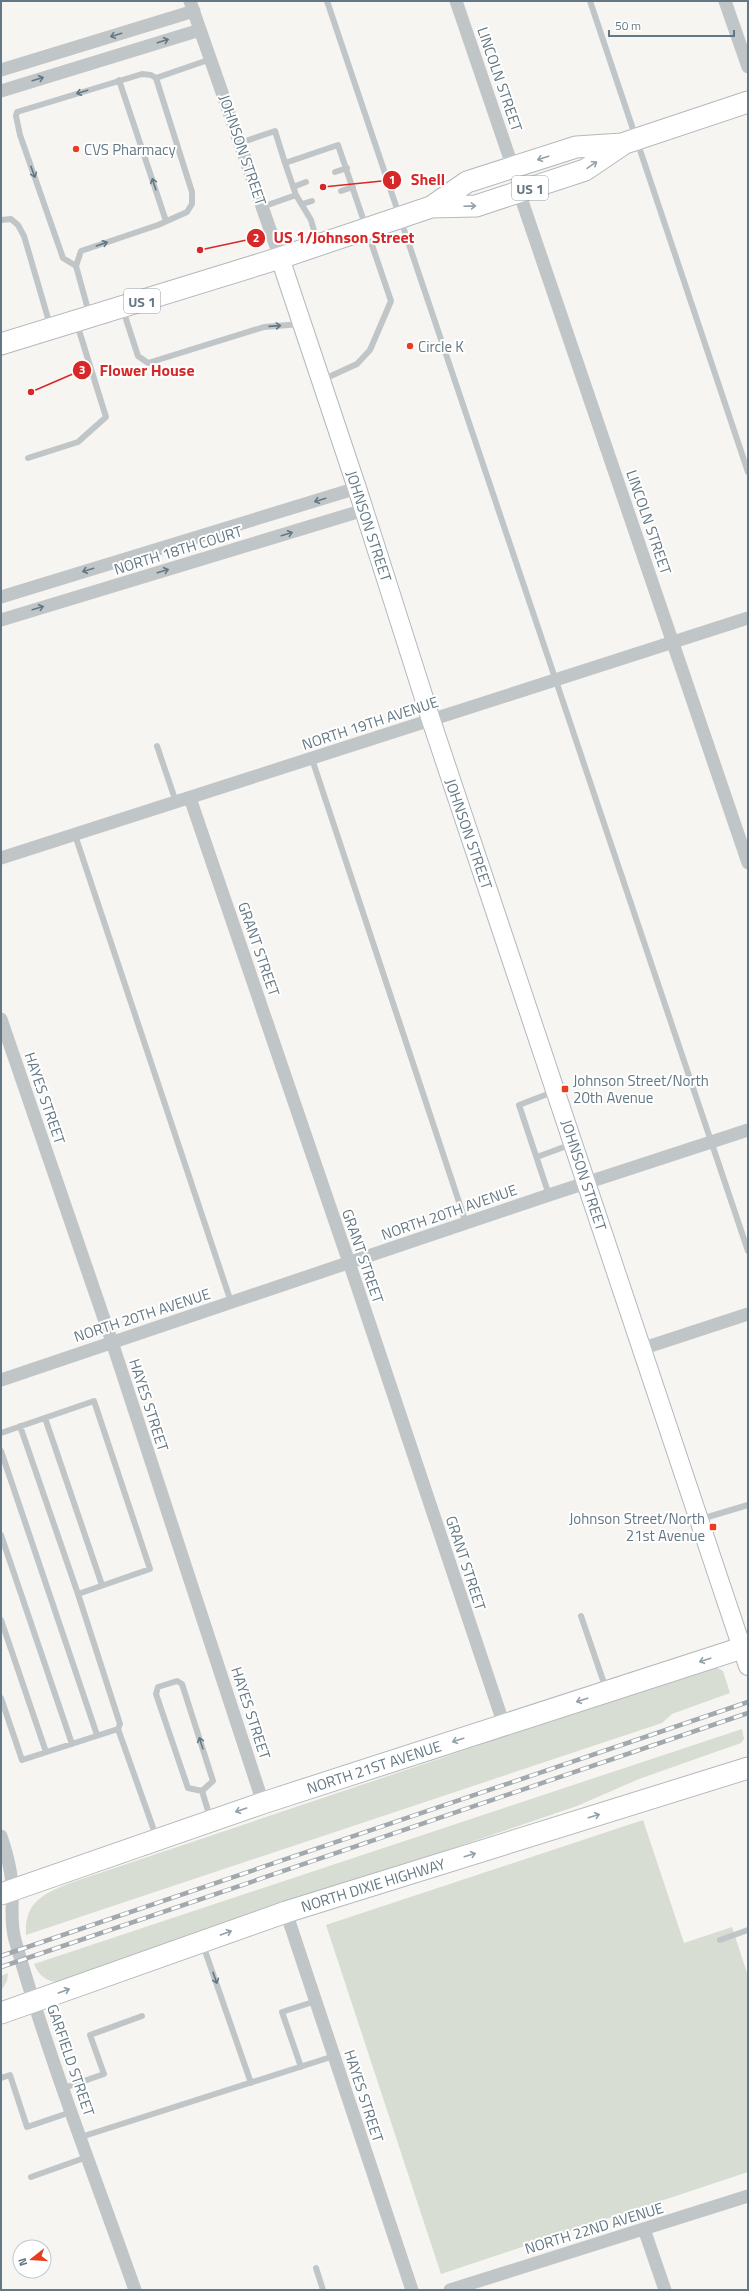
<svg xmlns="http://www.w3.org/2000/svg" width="749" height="2291" font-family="'Titillium Web',sans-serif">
	<rect width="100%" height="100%" fill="#f6f5f2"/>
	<!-- green -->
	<path fill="#d7ddd3" d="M716,1667L723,1671L730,1693L672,1714L662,1723L26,1935C24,1902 43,1894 70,1883L709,1668Z
		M742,1729L744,1739L741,1743L639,1779L577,1806L59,1982C47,1982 39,1976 34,1964Z
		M643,1820L684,1943L732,1927L748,1976V2172L441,2274L326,1925Z
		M8,1973L7,1981L1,1991V1976Z"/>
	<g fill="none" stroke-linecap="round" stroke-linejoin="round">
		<!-- secondary casing -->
		<g stroke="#b3b9bd" stroke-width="20">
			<path id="secondary" d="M280,258L357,488L431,720L748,1666"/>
		</g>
		<!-- primary casing -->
		<g stroke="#b4b9bc" stroke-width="23">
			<path id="primary" d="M431,207L476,206L585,170L622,145
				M1,344L280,258L431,207L467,182L576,147L622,144L748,102
				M1,1894L263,1803L748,1646
				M1,2013L286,1912L748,1768"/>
		</g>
		<!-- lane -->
		<path stroke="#c0c6c8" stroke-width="6" d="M327,1L748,1251
			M590,1L748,472
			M119,80L166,221
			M240,143L275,131L285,163L338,145L391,301L370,350L357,364L322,380
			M335,172L347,168
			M293,187L306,182
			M341,191L353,187
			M296,195L311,220L317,241
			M302,204L312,201
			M262,207L296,195L285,163
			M1,220L11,219L18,225L24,236L50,325
			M76,266L63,258L20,135L16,116L17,112L142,74L151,75L156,78
			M123,310L138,356L148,363L264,327L301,324
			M89,313L76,266L81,251L158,225L187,212L192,204V192L156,78L211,59
			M28,458L78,442L106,417L77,324
			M157,746L176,802
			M312,759L466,1223
			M75,835L231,1302
			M537,1157L572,1144
			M549,1195L519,1105L553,1092
			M45,1418L102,1585
			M20,1426L78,1594
			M1,1433L94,1401L150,1569L78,1594L120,1724L118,1729L156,1836
			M1,1451L97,1735
			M701,1519L748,1505
			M1,1535L72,1744
			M581,1616L606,1689
			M1,1620L46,1752
			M1,1698L22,1760L118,1729
			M202,1791L188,1788L156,1694L158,1687L177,1681L182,1684L213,1781L202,1791L210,1817
			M720,1940L748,1930
			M203,1945L251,2083
			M301,2067L282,2012L316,2001
			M1,2078L10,2075L27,2127L71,2112
			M64,2088L104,2074L90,2035L142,2016
			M81,2137L334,2056
			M31,2177L87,2157
			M316,2268L323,2290"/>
		<!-- street -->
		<path stroke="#c0c6c8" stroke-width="13" d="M190,1L280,258
			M456,1L513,168
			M725,1L748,67
			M1,70L194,11
			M1,91L200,30
			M519,192L748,863
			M1,597L357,488
			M1,620L364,510
			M190,798L355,1280L504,1725
			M1,858L748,618
			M1,1019L112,1342L263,1803
			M641,1349L748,1314
			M1,1380L549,1195L748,1130
			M1,1836C7,1854 12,1871 12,1889C13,1908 10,1922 15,1940C49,2059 94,2174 135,2290
			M286,1912L412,2290
			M644,2229L665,2290
			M450,2290L748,2196"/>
		<!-- secondary -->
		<use href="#secondary" stroke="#fff" stroke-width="18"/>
		<!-- primary -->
		<use href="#primary" stroke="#fff" stroke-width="21"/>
		<!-- rail casing -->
		<g stroke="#a1a9ae" stroke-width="4.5">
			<path id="rail" d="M1,1956L748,1702
				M1,1967L748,1713"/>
		</g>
		<!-- rail -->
		<use href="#rail" stroke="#fff" stroke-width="3" stroke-dasharray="9" stroke-linecap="butt"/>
	</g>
	<!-- one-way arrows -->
	<defs><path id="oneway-shaft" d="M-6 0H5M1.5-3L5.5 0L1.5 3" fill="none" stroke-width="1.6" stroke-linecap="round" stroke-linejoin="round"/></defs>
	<g stroke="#637884">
		<use href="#oneway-shaft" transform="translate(116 35) rotate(163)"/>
		<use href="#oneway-shaft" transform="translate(163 41) rotate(-17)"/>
		<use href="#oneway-shaft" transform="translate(38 79) rotate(-17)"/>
		<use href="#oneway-shaft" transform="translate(82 92) rotate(163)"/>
		<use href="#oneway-shaft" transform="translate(33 172) rotate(70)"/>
		<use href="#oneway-shaft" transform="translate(154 184) rotate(-108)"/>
		<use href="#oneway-shaft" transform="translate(102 244) rotate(-19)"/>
		<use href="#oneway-shaft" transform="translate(275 326) rotate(-4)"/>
		<use href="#oneway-shaft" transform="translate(320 500) rotate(163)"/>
		<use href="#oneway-shaft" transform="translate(287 534) rotate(-17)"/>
		<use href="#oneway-shaft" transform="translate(88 570) rotate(163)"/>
		<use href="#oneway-shaft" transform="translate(163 571) rotate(-17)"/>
		<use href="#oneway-shaft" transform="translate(38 608) rotate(-17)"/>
		<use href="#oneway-shaft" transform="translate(201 1743) rotate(-108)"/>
		<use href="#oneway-shaft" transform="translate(215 1978) rotate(71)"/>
	</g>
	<g stroke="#92a0a9">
		<use href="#oneway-shaft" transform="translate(543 158) rotate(162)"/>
		<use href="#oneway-shaft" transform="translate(592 165) rotate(-34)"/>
		<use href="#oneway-shaft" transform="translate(470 206) rotate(-2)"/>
		<use href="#oneway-shaft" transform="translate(705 1660) rotate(162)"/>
		<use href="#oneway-shaft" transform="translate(582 1700) rotate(162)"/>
		<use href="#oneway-shaft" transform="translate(458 1740) rotate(162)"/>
		<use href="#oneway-shaft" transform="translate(241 1810) rotate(161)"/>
		<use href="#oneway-shaft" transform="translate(594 1816) rotate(-17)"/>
		<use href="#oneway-shaft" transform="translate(470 1855) rotate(-17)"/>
		<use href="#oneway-shaft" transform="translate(226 1933) rotate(-20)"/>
		<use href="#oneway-shaft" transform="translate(64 1991) rotate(-20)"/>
	</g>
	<!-- markers -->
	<g fill="#e83e1f" stroke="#fff" stroke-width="1.5">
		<circle cx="76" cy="149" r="4"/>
		<circle cx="410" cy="346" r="4"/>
		<rect x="561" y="1085" width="8" height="8" rx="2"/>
		<rect x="709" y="1523" width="8" height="8" rx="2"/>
	</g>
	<g text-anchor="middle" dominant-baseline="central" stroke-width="4" stroke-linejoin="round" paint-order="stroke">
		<!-- shield labels -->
		<g fill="#fff" stroke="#92a0a9" stroke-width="1">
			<rect x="512" y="176" width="36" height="24" rx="3"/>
			<rect x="124" y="289" width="36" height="24" rx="3"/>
		</g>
		<g font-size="14" font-weight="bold" fill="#637884">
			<text x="530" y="188">US 1</text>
			<text x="142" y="301">US 1</text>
		</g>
		<!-- street labels -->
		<g font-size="15" fill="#637884" stroke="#fff">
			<text transform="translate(500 79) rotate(71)">LINCOLN STREET</text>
			<text transform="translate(243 150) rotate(71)">JOHNSON STREET</text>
			<text transform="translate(649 522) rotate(71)">LINCOLN STREET</text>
			<text transform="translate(369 526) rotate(72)">JOHNSON STREET</text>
			<text transform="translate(178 550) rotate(-17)">NORTH 18TH COURT</text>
			<text transform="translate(370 723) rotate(-18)">NORTH 19TH AVENUE</text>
			<text transform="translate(469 834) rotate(71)">JOHNSON STREET</text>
			<text transform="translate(259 949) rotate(71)">GRANT STREET</text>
			<text transform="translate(45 1098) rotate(71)">HAYES STREET</text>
			<text transform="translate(584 1175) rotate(72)">JOHNSON STREET</text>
			<text transform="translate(449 1212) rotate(-19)">NORTH 20TH AVENUE</text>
			<text transform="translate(363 1256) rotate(71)">GRANT STREET</text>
			<text transform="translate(142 1315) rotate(-18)">NORTH 20TH AVENUE</text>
			<text transform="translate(149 1405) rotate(72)">HAYES STREET</text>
			<text transform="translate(466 1563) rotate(72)">GRANT STREET</text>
			<text transform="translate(251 1713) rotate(72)">HAYES STREET</text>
			<text transform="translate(374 1767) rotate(-18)">NORTH 21ST AVENUE</text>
			<text transform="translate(373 1885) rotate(-17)">NORTH DIXIE HIGHWAY</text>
			<text transform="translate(71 2060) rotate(71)">GARFIELD STREET</text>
			<text transform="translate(364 2096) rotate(72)">HAYES STREET</text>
			<text transform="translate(594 2228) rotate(-17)">NORTH 22ND AVENUE</text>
		</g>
		<!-- poi labels -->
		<g font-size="15" fill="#637884" stroke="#fff" text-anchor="start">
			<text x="84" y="149">CVS Pharmacy</text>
			<text x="418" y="346">Circle K</text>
			<text x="573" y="1080">Johnson Street/North<tspan x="573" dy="17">20th Avenue</tspan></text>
			<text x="705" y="1518" text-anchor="end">Johnson Street/North<tspan x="705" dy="17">21st Avenue</tspan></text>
		</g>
	</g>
	<!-- callouts -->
	<path fill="none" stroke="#d62828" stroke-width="1.5" d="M323 187L392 180M200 250L256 238M31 392L82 370"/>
	<g fill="#d62828" stroke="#fff" stroke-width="1.5">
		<circle cx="323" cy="187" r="4"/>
		<circle cx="200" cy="250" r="4"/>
		<circle cx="31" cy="392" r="4"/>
		<circle cx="392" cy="180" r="10"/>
		<circle cx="256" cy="238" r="10"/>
		<circle cx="82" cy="370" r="10"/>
	</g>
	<g font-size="12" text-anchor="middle" font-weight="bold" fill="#fff">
		<text x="392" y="184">1</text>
		<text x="256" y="242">2</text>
		<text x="82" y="374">3</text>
	</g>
	<g font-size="16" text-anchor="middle" font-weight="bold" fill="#d62828" stroke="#fff" stroke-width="4" stroke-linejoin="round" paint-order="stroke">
		<text x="428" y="185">Shell</text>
		<text x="344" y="243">US 1/Johnson Street</text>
		<text x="147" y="376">Flower House</text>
	</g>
	<!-- border -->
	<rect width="749" height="2291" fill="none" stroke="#637884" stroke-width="4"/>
	<!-- north arrow -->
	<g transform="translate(32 2259) rotate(253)"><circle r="19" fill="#ffffff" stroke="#c1c9ce"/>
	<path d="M0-3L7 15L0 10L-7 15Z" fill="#e83e1f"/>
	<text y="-6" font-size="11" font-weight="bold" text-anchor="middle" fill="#637884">N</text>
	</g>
	<!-- scale -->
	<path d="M609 30v6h125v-6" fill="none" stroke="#637884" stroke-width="2"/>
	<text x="615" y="30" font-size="12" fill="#637884" stroke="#ffffff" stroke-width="3" paint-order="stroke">50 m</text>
</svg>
